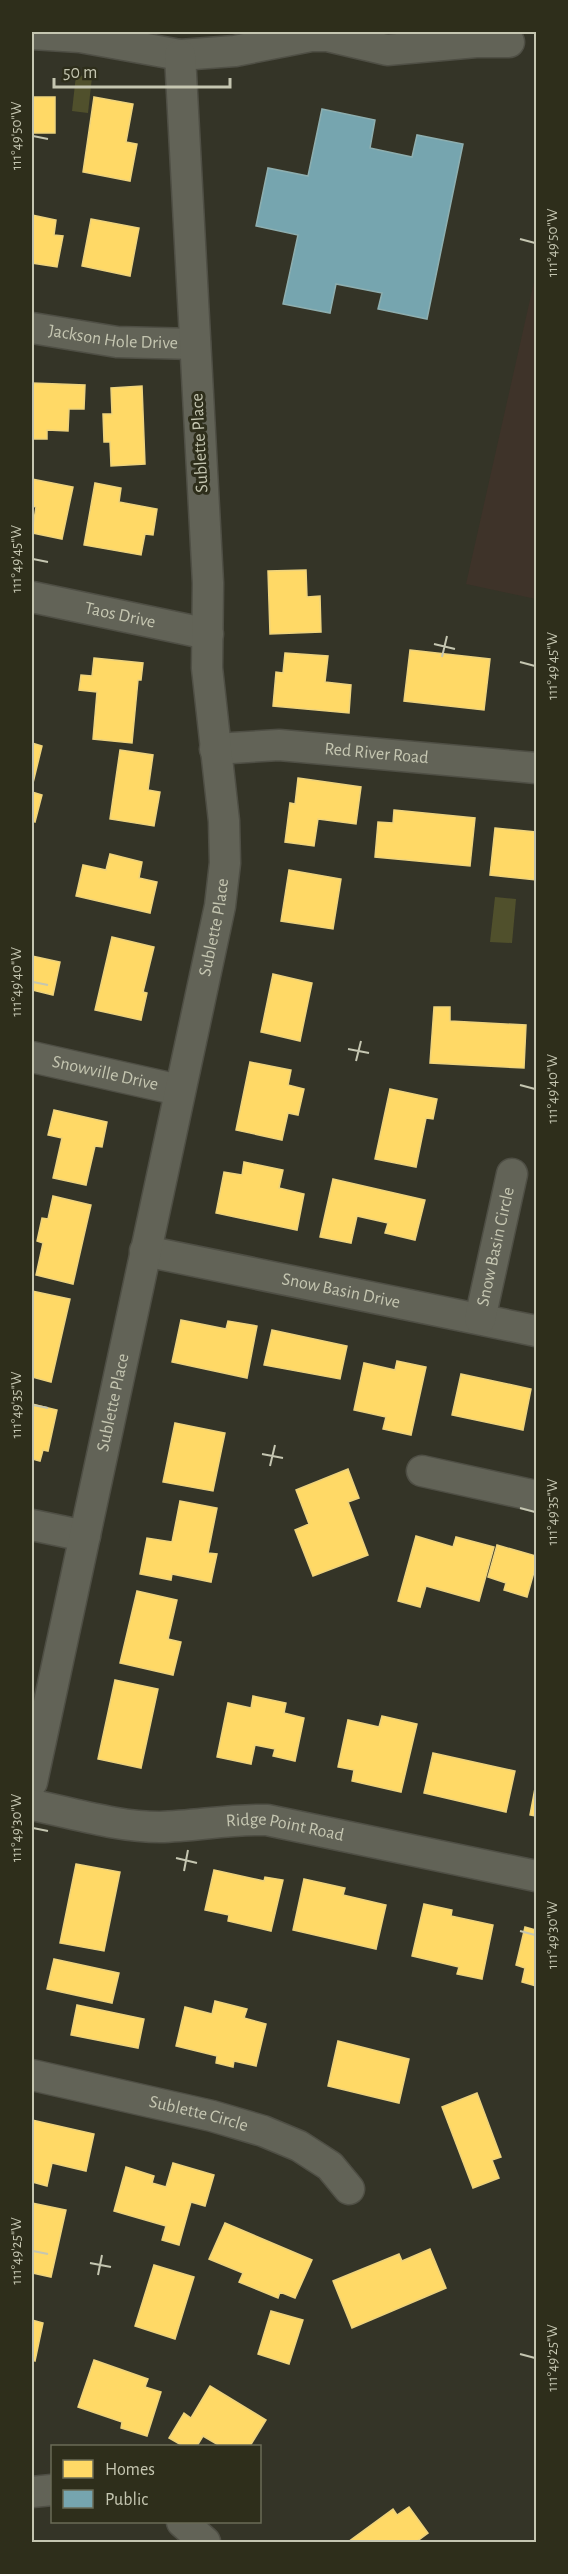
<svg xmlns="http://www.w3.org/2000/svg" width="568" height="2574" font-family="'Alegreya Sans',sans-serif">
	<rect width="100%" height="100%" fill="#343427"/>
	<!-- green -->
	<path fill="#3e3329" d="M536,273V599L466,584Z"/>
	<!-- water -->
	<path fill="#50502c" d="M76,75L92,77L88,113L72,111Z
		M495,897L516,899L512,943L490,942Z"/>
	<!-- homes -->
	<path fill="#ffd966" stroke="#eed37c" stroke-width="1.5" d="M32,97H55V133H32Z
		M94,97L133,104L126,142L137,144L130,181L83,172Z
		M32,215L56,220L54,235L63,236L57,267L32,263Z
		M91,219L139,228L130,276L82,266Z
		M32,383L85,385L84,409H69L68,431L47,430V439H32Z
		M142,386L145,464L111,466L110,442H104L103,414H112L111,388Z
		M32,479L73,487L62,539L32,533L36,507L32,506Z
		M95,483L121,488L119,502L157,509L153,535L145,534L141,555L84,545Z
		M306,570L307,597L320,596L321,632L270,634L268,571Z
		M410,650L490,659L484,710L404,701Z
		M285,653L328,656L325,682L351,685L349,713L273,706L276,672L283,673Z
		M94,658L143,663L141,680H138L132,743L93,739L97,692L79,690L81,675L92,676Z
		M32,743L42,746L32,787Z
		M120,750L153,755L148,790L160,792L154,826L110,819Z
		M298,778L361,787L356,824L318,819L314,846L285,842L290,803L295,804Z
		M32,792L42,795L35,822L32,821Z
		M394,810L475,818L470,866L375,857L378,822L393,823Z
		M495,828L536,832V880L490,875Z
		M110,854L142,862L139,878L157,882L150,913L76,896L83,865L106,870Z
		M289,870L341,879L333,929L281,921Z
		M112,937L154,947L143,992L147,993L141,1020L95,1010Z
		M32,956L60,962L53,995L32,990Z
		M273,974L312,983L300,1041L261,1032Z
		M434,1007H450V1021L526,1025L524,1068L430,1063Z
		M250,1062L291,1070L288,1085L304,1089L298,1115L288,1113L282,1140L236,1130Z
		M390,1089L437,1099L433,1119L426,1118L416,1167L375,1159Z
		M54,1110L107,1122L102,1147L95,1146L86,1185L53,1178L62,1138L48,1135Z
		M244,1162L283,1170L279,1188L304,1194L297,1230L216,1213L224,1172L242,1175Z
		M333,1179L425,1200L415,1240L385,1233L388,1223L357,1216L351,1243L320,1237Z
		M53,1196L91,1205L73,1284L36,1275L43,1243L37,1241L42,1218L48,1219Z
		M32,1291L70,1299L51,1382L32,1377Z
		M181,1320L226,1329L228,1321L257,1326L247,1378L172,1362Z
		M272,1330L347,1346L340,1379L264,1365Z
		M397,1361L426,1367L411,1435L383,1429L386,1417L354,1410L364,1363L395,1370Z
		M461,1374L531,1389L523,1430L452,1415Z
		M32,1404L57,1410L48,1451L43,1450L40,1461L32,1459Z
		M175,1423L225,1433L213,1491L163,1482Z
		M348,1469L359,1498L348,1502L368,1555L313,1576L295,1530L309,1524L296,1490Z
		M180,1501L217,1508L208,1553L217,1554L211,1582L172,1574L171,1580L140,1574L147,1538L172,1542Z
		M416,1536L453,1547L456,1537L494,1547L479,1601L426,1586L420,1607L398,1601Z
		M497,1545L536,1556V1565L527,1597L504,1590L506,1583L488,1577Z
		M137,1591L177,1600L168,1639L181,1642L173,1675L120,1663Z
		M115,1680L158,1689L141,1768L98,1759Z
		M253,1696L286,1703L284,1713L304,1718L295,1761L273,1756L275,1749L255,1745L251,1764L217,1757L228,1703L251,1708Z
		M382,1716L417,1724L401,1792L352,1781L354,1770L338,1767L348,1720L379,1727Z
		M433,1753L515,1771L506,1812L424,1793Z
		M536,1783V1816L530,1815Z
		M76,1864L120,1872L104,1951L60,1943Z
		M214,1870L264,1881L265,1877L283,1880L271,1931L228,1921L229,1915L205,1910Z
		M304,1879L345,1888L343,1895L386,1905L376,1949L293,1930Z
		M424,1904L452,1910L451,1916L493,1925L482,1979L457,1974L459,1967L412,1956Z
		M525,1927L536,1930V1986L522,1982L525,1968L516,1965Z
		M54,1959L119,1973L112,2003L47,1989Z
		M215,2001L247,2009L244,2018L266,2024L256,2066L234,2061L233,2067L216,2063L217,2056L176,2046L185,2007L212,2014Z
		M77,2005L144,2019L138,2048L71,2035Z
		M338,2041L409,2059L399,2103L328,2086Z
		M477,2093L501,2157L492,2160L499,2178L473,2188L442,2107Z
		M32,2120L94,2134L86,2171L52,2163L47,2186L32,2182Z
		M173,2163L214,2175L205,2206L191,2202L179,2245L162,2240L166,2226L114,2211L126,2167L154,2176L152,2183L166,2187Z
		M32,2203L66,2210L51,2277L32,2273Z
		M225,2223L312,2260L295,2298L280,2292L278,2298L239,2282L243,2273L209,2259Z
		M430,2249L446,2288L352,2328L333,2281L399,2254L402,2261Z
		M154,2265L194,2277L175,2339L135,2326Z
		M271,2311L303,2320L289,2364L258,2354Z
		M32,2320L43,2323L35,2361L32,2360Z
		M94,2360L148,2379L145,2387L161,2392L147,2436L121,2428L122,2422L78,2407Z
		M210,2386L266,2420L250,2446H220L203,2436L197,2446H183L169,2438L184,2413L191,2418Z
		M409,2507L428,2533L416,2542H348L393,2509L397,2515Z"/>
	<!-- public -->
	<path fill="#76a5af" stroke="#8eafb0" stroke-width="1.5" d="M322,109L375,120L370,148L412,157L417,135L463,144L427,319L378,309L382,293L336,284L330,313L283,304L298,235L256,226L268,168L308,176Z"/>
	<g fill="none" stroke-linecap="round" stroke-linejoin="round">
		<!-- minor casing -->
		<g stroke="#4f4f45" stroke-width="33">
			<g id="minor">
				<path d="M32,34L80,37L180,55L235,51L311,36H327L387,50L476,42H509"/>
				<path id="s1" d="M32,328L117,342L195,344"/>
				<path id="s2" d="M32,597L208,634"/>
				<path id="s3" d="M215,749L279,745L536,768"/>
				<path id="s4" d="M32,1057L179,1090"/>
				<path id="s5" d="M145,1251L536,1331"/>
				<path id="s6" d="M480,1319L512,1174"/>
				<path d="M422,1471L536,1496"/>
				<path d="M32,1525L85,1536"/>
				<path id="s7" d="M32,1782L220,906L225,863L224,821L207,668L208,583L180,55"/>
				<path id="s8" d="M32,1805C73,1813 117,1827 160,1827C196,1826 231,1819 267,1820L536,1876"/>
				<path id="s9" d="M32,2075L212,2116L263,2131L299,2146L330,2166L349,2189"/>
				<path d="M32,2492L52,2490"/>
				<path d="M182,2522L205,2542"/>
			</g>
		</g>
		<!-- minor -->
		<use href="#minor" stroke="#626357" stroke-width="30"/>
	</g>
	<!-- ticks -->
	<path fill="none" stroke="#c5c6b1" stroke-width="2" d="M33,136L48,139M520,239L535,243M33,559L48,562M434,644L455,649M442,657L447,636M520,662L535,666M33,982L48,985M348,1049L369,1053M356,1061L361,1041M520,1085L535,1089M33,1405L48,1408M262,1454L283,1458M270,1466L275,1445M520,1508L535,1512M33,1828L48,1831M176,1858L197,1863M184,1871L188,1850M520,1931L535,1935M33,2251L48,2254M90,2263L111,2267M98,2275L102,2255M520,2354L535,2358"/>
	<g text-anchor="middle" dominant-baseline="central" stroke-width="6" stroke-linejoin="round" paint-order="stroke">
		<!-- street labels -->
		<g font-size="18" fill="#c5c6b1" stroke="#2e2e1b">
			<text stroke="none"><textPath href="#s1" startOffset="82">Jackson Hole Drive</textPath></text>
			<text transform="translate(200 443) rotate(-93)">Sublette Place</text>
			<text stroke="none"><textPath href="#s2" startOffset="90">Taos Drive</textPath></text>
			<text stroke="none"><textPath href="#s3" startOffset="162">Red River Road</textPath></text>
			<text stroke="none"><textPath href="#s7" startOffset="874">Sublette Place</textPath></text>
			<text stroke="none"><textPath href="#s4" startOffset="75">Snowville Drive</textPath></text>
			<text stroke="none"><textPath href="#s6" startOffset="74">Snow Basin Circle</textPath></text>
			<text stroke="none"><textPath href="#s5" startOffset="200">Snow Basin Drive</textPath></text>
			<text stroke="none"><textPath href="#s7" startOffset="388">Sublette Place</textPath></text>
			<text stroke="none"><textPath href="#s8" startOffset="256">Ridge Point Road</textPath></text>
			<text stroke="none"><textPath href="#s9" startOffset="171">Sublette Circle</textPath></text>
		</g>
	</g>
	<!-- border -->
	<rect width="568" height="2574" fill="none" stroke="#2e2e1b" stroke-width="66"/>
	<!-- legend -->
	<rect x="51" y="2445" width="210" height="78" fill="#2e2e1b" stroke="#6a6b57" stroke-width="1.5"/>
	<rect x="63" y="2460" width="30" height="18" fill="#ffd966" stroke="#6a6b57" stroke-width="1.5"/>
	<text x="105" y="2475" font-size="18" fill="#c5c6b1">Homes</text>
	<rect x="63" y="2490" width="30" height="18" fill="#76a5af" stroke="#6a6b57" stroke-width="1.5"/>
	<text x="105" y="2505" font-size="18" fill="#c5c6b1">Public</text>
	<!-- scale -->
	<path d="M54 78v9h176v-9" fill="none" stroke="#c5c6b1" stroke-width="3"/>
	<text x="63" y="78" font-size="18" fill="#c5c6b1" stroke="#2e2e1b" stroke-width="4.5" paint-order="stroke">50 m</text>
	<rect x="33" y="33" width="502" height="2508" fill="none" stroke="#c5c6b1" stroke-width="2"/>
	<g font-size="15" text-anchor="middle" fill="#c5c6b1">
		<text transform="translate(16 136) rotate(-90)" y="5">111°49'50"W</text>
		<text transform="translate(552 243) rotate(-90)" y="5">111°49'50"W</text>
		<text transform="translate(16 559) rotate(-90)" y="5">111°49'45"W</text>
		<text transform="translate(552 666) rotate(-90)" y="5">111°49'45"W</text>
		<text transform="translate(16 982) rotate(-90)" y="5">111°49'40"W</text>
		<text transform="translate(552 1089) rotate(-90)" y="5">111°49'40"W</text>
		<text transform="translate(16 1405) rotate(-90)" y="5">111°49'35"W</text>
		<text transform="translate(552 1512) rotate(-90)" y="5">111°49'35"W</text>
		<text transform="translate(16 1828) rotate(-90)" y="5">111°49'30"W</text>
		<text transform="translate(552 1935) rotate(-90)" y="5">111°49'30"W</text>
		<text transform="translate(16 2251) rotate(-90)" y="5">111°49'25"W</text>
		<text transform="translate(552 2358) rotate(-90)" y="5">111°49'25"W</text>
	</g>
</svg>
